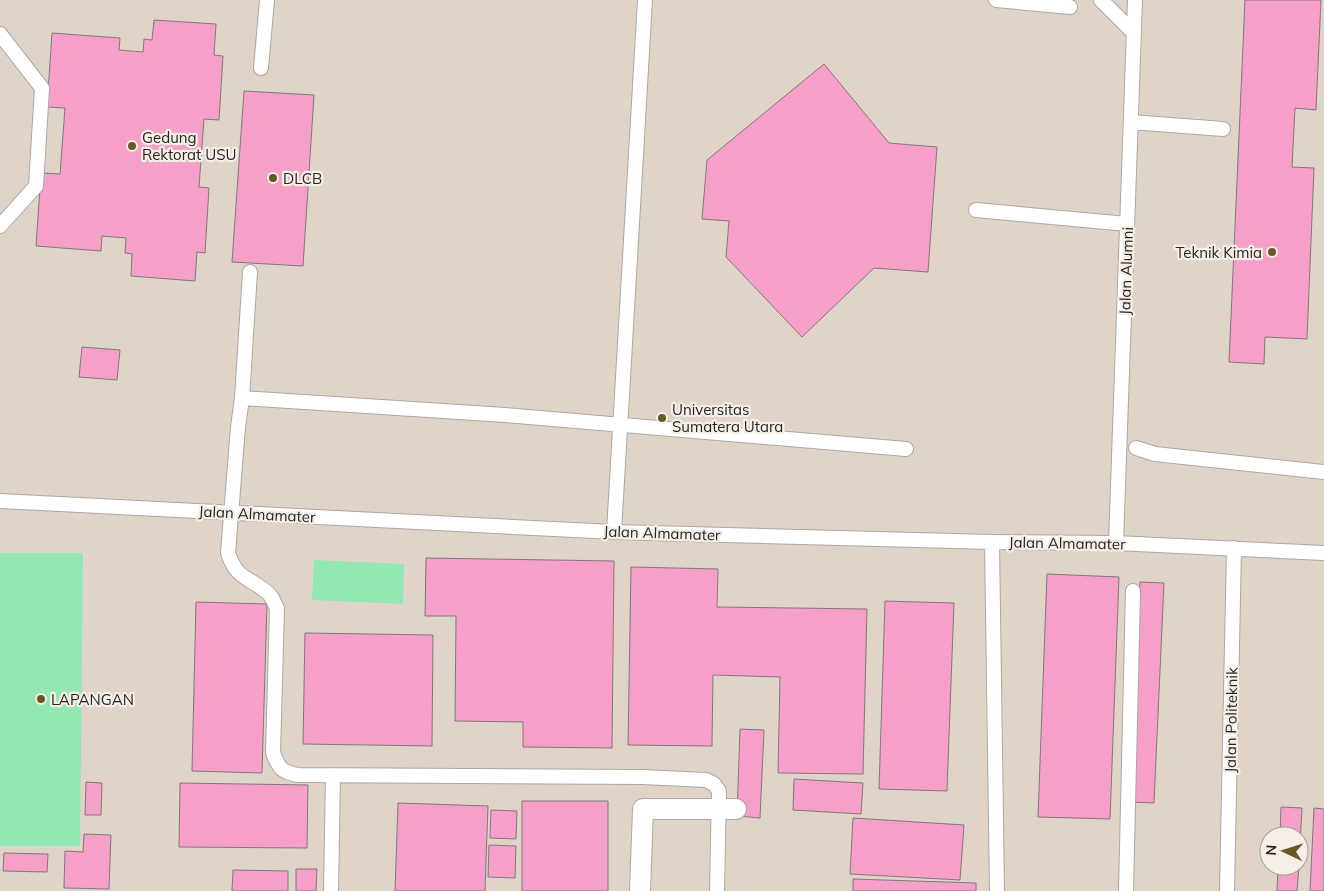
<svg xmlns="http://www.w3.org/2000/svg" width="1324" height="891" font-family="Mulish,sans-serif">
	<rect width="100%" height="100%" fill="#e8e2db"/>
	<!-- built -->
	<path fill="#e0d4c9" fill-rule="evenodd" d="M0,0H1324V891H0ZM1269,836H1299V866H1269Z"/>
	<!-- green -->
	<path fill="#93e7b2" d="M0,553H83L80,846H0Z
		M314,560L404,564L403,604L312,600Z"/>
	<!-- building -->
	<path fill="#f59fc9" stroke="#7f777a" d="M1245,0H1321L1316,110L1295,108L1292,167L1314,168L1307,339L1265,337L1264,364L1229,362Z
		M154,20L216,24L214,55L223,56L219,120L204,119L199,187L209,188L205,253L197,252L195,281L131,276L132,254L125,253L126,238L102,236L101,251L36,246L41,173L60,174L65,108L47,107L52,33L120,38L119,50L143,52L144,39L152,40Z
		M824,64L889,143L937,147L928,272L874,268L802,337L726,257L729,221L702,219L707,160Z
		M244,91L314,95L303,266L232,262Z
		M82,347L120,350L117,380L79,377Z
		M426,558L614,561L612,748L523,747V722L455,721L456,616H425Z
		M631,567L718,569L717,607L867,609L863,774L778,773L780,677L713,675L712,746L628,745Z
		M1047,574L1119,577L1110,819L1038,817Z
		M1140,582L1164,583L1154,803L1130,802Z
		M885,601L954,603L947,791L879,789Z
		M196,602L267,604L262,773L192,771Z
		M305,633L433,635L432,746L303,744Z
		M740,729L764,730L760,818L737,816Z
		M794,779L863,783L861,814L793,810Z
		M86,782L102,783L101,815H85Z
		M180,783L308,785L307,848L179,847Z
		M522,801H608V891H522Z
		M398,803L488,806L485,891H395Z
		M1281,807L1302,808L1299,862V836H1280Z
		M1314,808L1324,809V891H1310Z
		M491,810L517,811L516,839L490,838Z
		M853,818L964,825L960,880L850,874Z
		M84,834L111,835L109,889L64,888L65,851L83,852Z
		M489,845L516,846L515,878L488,877Z
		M4,853L48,854L47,872L3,871Z
		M1278,866H1299L1297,891H1277Z
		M296,869H317L316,891H296Z
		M233,870L288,871V891H232Z
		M853,879L976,883V891H853Z"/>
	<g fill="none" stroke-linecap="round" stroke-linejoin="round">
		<!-- service casing -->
		<g stroke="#ada7a1" stroke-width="16">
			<path id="service" d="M996,0L1070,7
				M1101,0L1133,32
				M0,34L42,88L36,186L0,226
				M261,68L267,0
				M1131,122L1223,129
				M976,210L1127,224
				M242,398L250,272
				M1136,448L1155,454L1324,472
				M0,501L614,532L992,542L1116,543L1324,553
				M614,532L645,0
				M992,542L997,891
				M1116,543L1135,0
				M331,891L333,775
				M717,891L719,791L714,784L706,780L642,777L298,775C281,772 279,768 273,753L277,608C274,603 273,598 269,594C251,577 237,581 228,553L238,427L242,398L505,415L906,449
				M1126,891L1133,591
				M1227,891L1234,548"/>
		</g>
		<!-- pedestrian casing -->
		<g stroke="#ada7a1" stroke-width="22">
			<path id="pedestrian" d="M640,891L643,809H736"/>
		</g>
		<!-- service -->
		<use href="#service" stroke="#fff" stroke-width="14"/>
		<!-- pedestrian -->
		<use href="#pedestrian" stroke="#fff" stroke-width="20"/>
	</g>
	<!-- markers -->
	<g fill="#685825" stroke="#f5efe8" stroke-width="2">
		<circle cx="132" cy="146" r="5"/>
		<circle cx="273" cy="178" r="5"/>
		<circle cx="1272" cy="252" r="5"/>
		<circle cx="662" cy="418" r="5"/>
		<circle cx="41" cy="699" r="5"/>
	</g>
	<g text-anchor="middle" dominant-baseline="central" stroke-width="4.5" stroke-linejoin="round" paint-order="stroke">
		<!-- poi labels -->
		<g font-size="15" fill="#272522" stroke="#f5efe8" text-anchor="start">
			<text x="142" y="137">Gedung<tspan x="142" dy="17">Rektorat USU</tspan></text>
			<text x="283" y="178">DLCB</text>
			<text x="1262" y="252" text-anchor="end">Teknik Kimia</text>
			<text x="672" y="409">Universitas<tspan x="672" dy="17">Sumatera Utara</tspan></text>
			<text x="51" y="699">LAPANGAN</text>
		</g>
		<!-- street labels -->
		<g font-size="15" fill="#272522" stroke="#f5efe8">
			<text transform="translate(1126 271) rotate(-88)">Jalan Alumni</text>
			<text transform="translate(257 514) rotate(3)">Jalan Almamater</text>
			<text transform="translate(662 533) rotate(2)">Jalan Almamater</text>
			<text transform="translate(1067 543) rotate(1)">Jalan Almamater</text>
			<text transform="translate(1231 720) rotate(-89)">Jalan Politeknik</text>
		</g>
	</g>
	<!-- north arrow -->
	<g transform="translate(1284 851) rotate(274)"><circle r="24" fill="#f5efe8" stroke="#a39e99"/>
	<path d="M0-4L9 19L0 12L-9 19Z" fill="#685825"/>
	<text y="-8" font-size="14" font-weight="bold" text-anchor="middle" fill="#272522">N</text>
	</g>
</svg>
